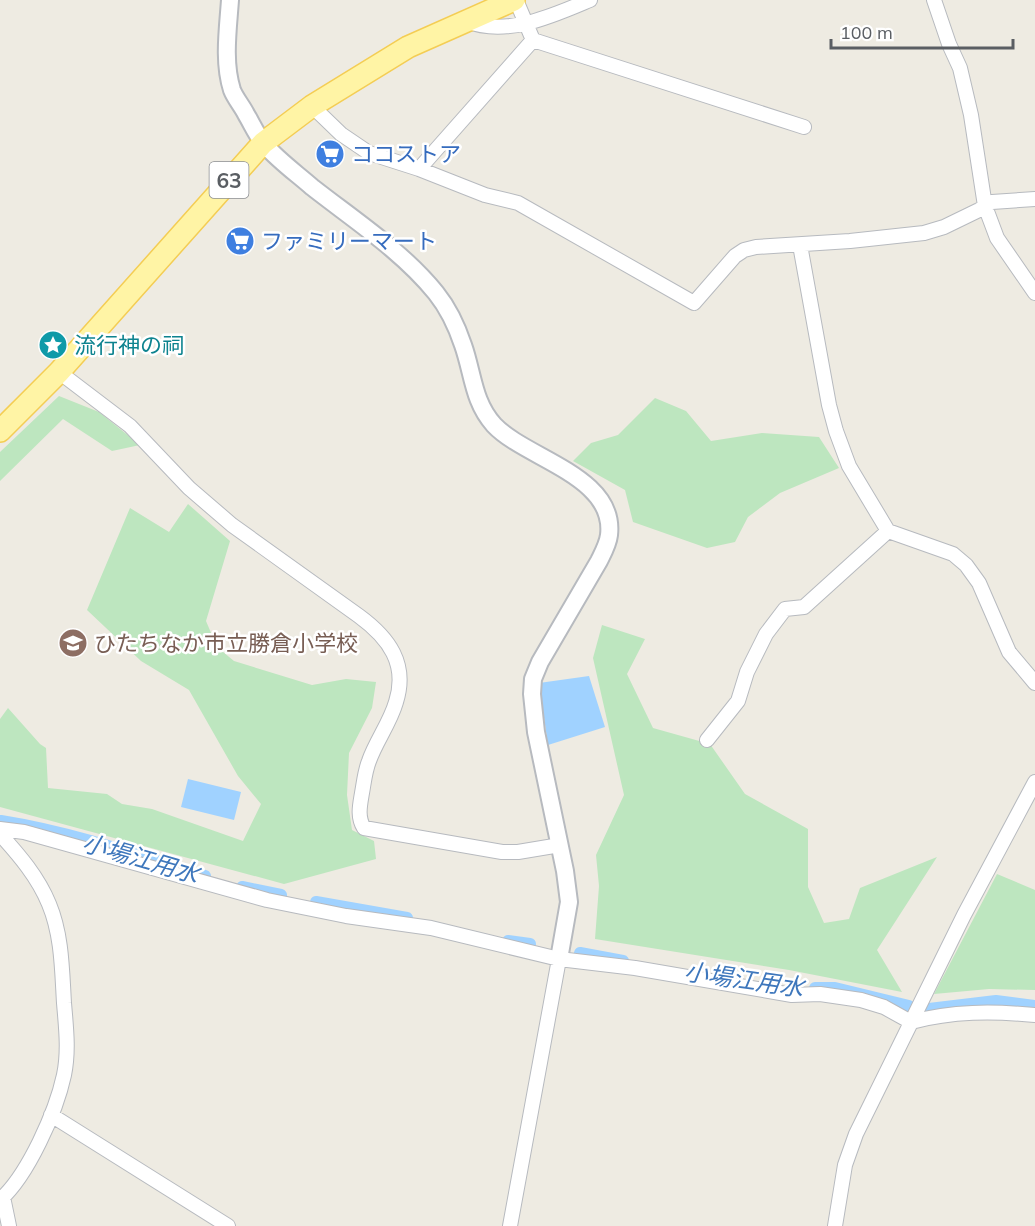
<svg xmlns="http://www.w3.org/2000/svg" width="1035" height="1226" font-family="Mulish,'Noto Sans JP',sans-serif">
	<rect width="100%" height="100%" fill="#eeebe2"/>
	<!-- green -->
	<path fill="#bde6bf" d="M59,396L99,412L140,445L112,451L63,419L0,481V452Z
		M655,398L686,411L711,441L762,433L819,437L839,468L780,493L748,517L735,542L707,548L633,522L625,490L573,461L591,443L618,435Z
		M188,504L230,541L206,621L217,647L234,661L312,685L346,679L376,682L372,708L349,753L347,795L352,830L374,841L376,859L284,884L0,807V719L8,708L40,744L46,748L48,788L107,794L122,804L152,809L243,841L261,804L238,776L189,690L141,661L87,610L130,508L169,532Z
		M602,625L645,639L627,674L653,728L710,744L745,794L808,829V887L824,923L849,919L860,888L937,857L877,950L902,992L789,970L595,939L599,886L596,855L624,795L593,658Z
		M997,874L1035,890V990L989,989L934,994Z"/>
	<!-- water -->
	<path fill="#a0d2ff" d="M589,676L605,727L548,745L539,683Z
		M188,779L241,792L234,820L181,807Z"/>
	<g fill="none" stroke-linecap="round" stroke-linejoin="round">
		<!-- canal -->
		<path stroke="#a0d2ff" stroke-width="12" d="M1,821C70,832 138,855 205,876
			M242,887L281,895
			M316,902L407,918
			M508,941L530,944
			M580,953L623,961
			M815,988H835L909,1006
			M929,1009L996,1001L1035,1006"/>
		<!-- minor casing -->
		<g stroke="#b7babf" stroke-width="16">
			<path id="minor" d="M516,0L533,40L804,127
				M934,0L949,44L960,68L971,115L985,206L997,238L1035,293
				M466,21C507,37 552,16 590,0
				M312,106L341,134L369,153L419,169L485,195L518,203L694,303L735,256L744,250L756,247L850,241L924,233L944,227L979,210L992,202L1035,199
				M419,169L533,40
				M800,245L829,405L836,431L849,466L888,531
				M59,372L130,426L189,488L232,525L359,616C389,638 408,664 396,702C390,723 376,741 369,761C365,771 364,782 362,793C360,805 357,817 364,828L502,852H518L560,845
				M707,740L738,701L747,672L766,634L785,609L804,607L888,531L953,554L966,565L979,583L1009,652L1035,683
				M0,829L24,832L267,900L346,916L431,928L559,959L635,968L792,995L820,994L861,1000L884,1007L911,1022C953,1011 992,1011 1035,1015
				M0,834C19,855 38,877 49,904C62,935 62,970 64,1003C66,1027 69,1051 64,1075C56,1112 28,1175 0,1200
				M51,1115L228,1226
				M3,1197L9,1226
				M510,1226L559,959
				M835,1226L845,1165L856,1134L964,915L1035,782"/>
		</g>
		<!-- tertiary casing -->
		<g stroke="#b7babf" stroke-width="20">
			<path id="tertiary" d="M230,0C228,29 223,62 232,90C235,98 242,106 246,114C252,124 257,136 265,145C279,161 296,173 312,187C354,220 402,251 436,293C448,308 457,327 463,345C473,373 473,402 494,425C526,459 616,476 609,535C608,544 603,553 599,561L540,662L533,679L532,694L536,732L565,871L569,902L559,959"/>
		</g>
		<!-- primary casing -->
		<g stroke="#f4cd54" stroke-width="24">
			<path id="primary" d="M0,431L59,372L263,143L312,106L408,47L514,0"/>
		</g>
		<!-- minor -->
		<use href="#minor" stroke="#fff" stroke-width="14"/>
		<!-- tertiary -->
		<use href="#tertiary" stroke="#fff" stroke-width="16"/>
		<!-- primary -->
		<use href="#primary" stroke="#fff4a5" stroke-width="21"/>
	</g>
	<!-- icons -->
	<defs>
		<g id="supermarket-disc" transform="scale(1.5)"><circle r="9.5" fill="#3f7fe0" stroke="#fff"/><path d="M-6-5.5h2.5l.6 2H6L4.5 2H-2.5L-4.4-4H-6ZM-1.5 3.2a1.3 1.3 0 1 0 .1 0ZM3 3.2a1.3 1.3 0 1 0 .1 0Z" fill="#fff"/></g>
		<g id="sight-disc" transform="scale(1.5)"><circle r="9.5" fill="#0f9aa8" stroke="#fff"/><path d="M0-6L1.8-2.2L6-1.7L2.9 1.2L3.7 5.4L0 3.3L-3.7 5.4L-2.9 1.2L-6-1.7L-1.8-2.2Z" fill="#fff"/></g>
		<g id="school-disc" transform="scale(1.5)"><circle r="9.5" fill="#8d6e63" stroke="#fff"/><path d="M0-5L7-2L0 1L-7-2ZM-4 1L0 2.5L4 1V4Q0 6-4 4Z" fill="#fff"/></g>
	</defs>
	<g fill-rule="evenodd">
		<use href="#supermarket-disc" x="330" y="154"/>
		<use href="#supermarket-disc" x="240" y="241"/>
		<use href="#sight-disc" x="53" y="345"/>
		<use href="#school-disc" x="73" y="643"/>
	</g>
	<g text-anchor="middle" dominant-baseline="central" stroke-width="5" stroke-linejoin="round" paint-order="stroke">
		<!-- shield labels -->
		<rect fill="#fff" stroke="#8c8e92" stroke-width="1.5" x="209.5" y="162" width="39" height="36" rx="4.5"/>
		<g font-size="21" font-weight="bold" fill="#5a5e63">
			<text x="229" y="180">63</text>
		</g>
		<!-- shop labels -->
		<g font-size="22" fill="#366cbe" stroke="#fff" text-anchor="start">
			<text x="351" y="154">ココストア</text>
			<text x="261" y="241">ファミリーマート</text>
		</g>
		<!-- culture labels -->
		<g font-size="22" fill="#0d838f" stroke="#fff" text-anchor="start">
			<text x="74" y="345">流行神の祠</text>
		</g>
		<!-- education labels -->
		<g font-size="22" fill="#785e54" stroke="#fff" text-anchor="start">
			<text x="94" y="643">ひたちなか市立勝倉小学校</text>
		</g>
		<!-- water labels -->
		<g font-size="24" font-style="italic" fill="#3e77bc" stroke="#fff">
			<text transform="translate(141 858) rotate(16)">小場江用水</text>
			<text transform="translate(744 979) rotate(8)">小場江用水</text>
		</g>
	</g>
	<!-- scale -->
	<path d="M831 39v9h182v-9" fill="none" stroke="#5a5e63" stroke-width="3"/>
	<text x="840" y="39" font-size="18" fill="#5a5e63" stroke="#ffffff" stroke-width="4.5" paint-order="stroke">100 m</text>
</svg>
